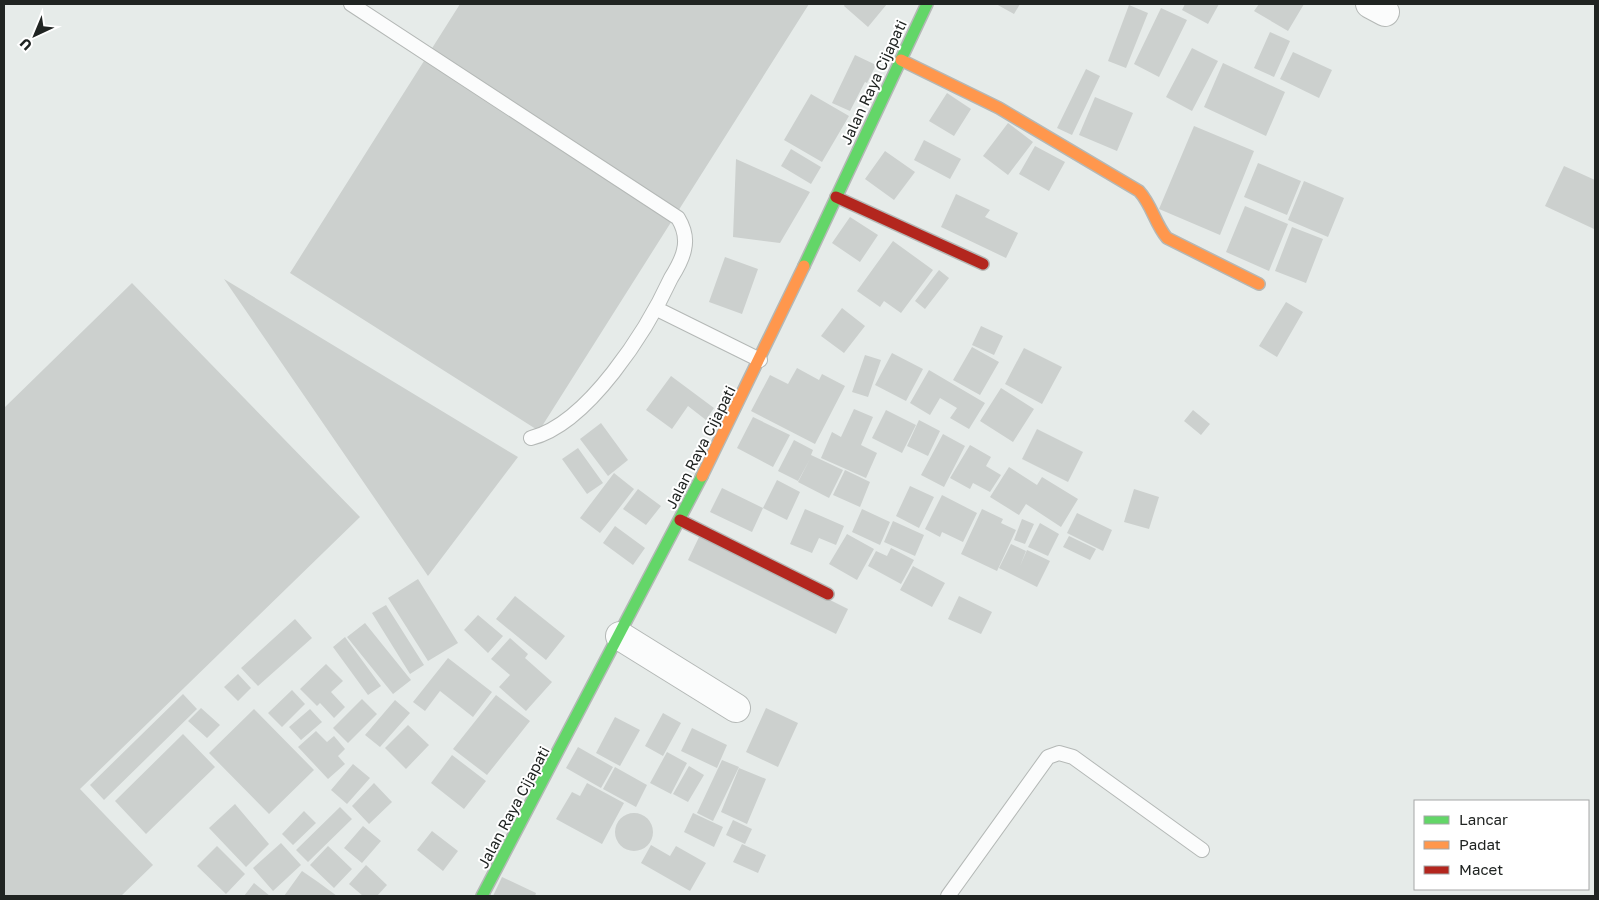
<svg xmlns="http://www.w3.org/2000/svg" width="1599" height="900" font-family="'Golos Text',sans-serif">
	<rect width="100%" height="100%" fill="#e6ebe9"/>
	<!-- building -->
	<path fill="#ccd0ce" d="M460,4H809L539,431L290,273Z
		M845,4H887L868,27L844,6Z
		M996,4H1020L1014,14Z
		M1185,4H1219L1208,24L1182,10Z
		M1259,4H1304L1288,31L1254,11Z
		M1129,5L1148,13L1126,68L1108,61Z
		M1161,8L1187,20L1159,77L1134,64Z
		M1270,32L1290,41L1274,77L1254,68Z
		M1192,48L1218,61L1192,111L1166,97Z
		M1293,52L1332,70L1319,98L1280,79Z
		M855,55L876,65L867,83L865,82L850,111L832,103Z
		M1223,63L1285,92L1266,136L1204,107Z
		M1086,69L1100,76L1072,135L1057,128Z
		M947,93L971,109L954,136L929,121Z
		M811,94L849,116L822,162L784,140Z
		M1095,97L1133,113L1117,151L1079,135Z
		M1008,123L1033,142L1008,175L983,156Z
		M1194,126L1254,151L1220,235L1159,209Z
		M924,140L961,159L950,179L914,160Z
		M1035,146L1065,162L1049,191L1019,174Z
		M791,149L821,167L811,184L781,166Z
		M885,151L915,172L894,200L865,179Z
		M736,159L810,192L780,243L733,237Z
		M1258,163L1301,181L1287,215L1244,197Z
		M1564,166L1595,180L1594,229L1545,206Z
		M1304,181L1344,198L1328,237L1288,220Z
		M956,194L990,210L985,217L1018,233L1006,258L941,227Z
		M1245,206L1288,224L1269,271L1226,252Z
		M850,217L878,235L860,262L832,243Z
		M1292,227L1323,239L1306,283L1275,271Z
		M893,241L933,270L901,313L884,301L880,307L857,291Z
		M725,257L758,269L742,314L709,302Z
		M939,270L949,278L925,309L915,301Z
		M224,279L518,457L428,576Z
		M132,283L360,517L80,789L153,865L121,896H4V408Z
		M1286,302L1303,312L1277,357L1259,346Z
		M842,308L865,326L844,353L821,336Z
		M981,326L1003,336L994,355L972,345Z
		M972,347L999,362L980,395L953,380Z
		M1024,348L1062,367L1042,404L1005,384Z
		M892,353L923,369L906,401L875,385Z
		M865,355L881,360L868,397L852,392Z
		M797,368L819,380L822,374L845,386L815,444L751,411L770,375L788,384Z
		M929,370L985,403L969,429L950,418L957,408L940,398L930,415L910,403Z
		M671,376L714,408L706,420L688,406L672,429L646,410Z
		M1001,388L1034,409L1013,442L980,421Z
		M854,409L873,417L861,445L877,453L866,478L821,458L832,432L841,437Z
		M886,410L916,425L902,453L872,438Z
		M1193,410L1210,424L1201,435L1184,421Z
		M753,417L790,435L773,467L737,448Z
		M919,420L940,431L928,456L907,446Z
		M601,423L628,460L608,476L580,439Z
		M1037,429L1083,452L1068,482L1022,459Z
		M943,434L965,446L944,487L921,475Z
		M794,440L813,450L811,455L843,470L829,498L798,482L810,459L798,481L778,471Z
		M970,445L991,457L986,466L1001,475L990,492L973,483L970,489L950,478Z
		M578,448L603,483L587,494L562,459Z
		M1009,467L1037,485L1042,477L1078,499L1061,527L1026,504L1019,515L990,497Z
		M845,470L870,482L860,507L833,495Z
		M614,473L634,489L600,533L580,518Z
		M777,480L800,492L787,520L763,508L752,532L710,512L722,488L763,508Z
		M910,486L934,497L919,528L896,516Z
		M638,489L661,506L646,525L623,509Z
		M1134,489L1159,497L1149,529L1124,522Z
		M942,495L977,513L963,542L942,532L940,537L925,529Z
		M805,509L844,526L836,545L819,538L812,553L790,544Z
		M862,509L890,522L880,545L852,532Z
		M982,509L1003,519L1001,523L1016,530L997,571L961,554Z
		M1077,513L1112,530L1103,551L1067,533Z
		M1022,519L1034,524L1025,544L1014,540Z
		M893,521L924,535L915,556L884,542Z
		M1040,523L1059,534L1048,556L1028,547Z
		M615,526L645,548L633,565L603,543Z
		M847,534L874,549L857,580L829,564Z
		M700,535L848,609L836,634L688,560Z
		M1069,536L1096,549L1090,560L1063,547Z
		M1011,544L1026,551L1020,566L1027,550L1050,561L1037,587L999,568Z
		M891,548L914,560L901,584L868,566L876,551L887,556Z
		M913,566L945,583L932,607L900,590Z
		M418,579L458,643L428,661L388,598Z
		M515,596L565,636L546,660L496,619Z
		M959,596L992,612L981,634L948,619Z
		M386,605L424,665L410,674L372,613Z
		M478,615L503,636L488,653L464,630Z
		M295,619L312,638L258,686L241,668Z
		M365,623L411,680L393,694L347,637Z
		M345,637L381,686L368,695L333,647Z
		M510,638L528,654L525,658L552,682L526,711L499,687L510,675L491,659Z
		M448,658L492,692L473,717L440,691L425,711L413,702Z
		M326,664L343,681L331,692L345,707L334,718L320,703L317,706L300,689Z
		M238,674L251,688L238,701L224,687Z
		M292,690L305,704L282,727L268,713Z
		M183,694L197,709L104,800L90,785Z
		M496,695L530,721L487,775L453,749Z
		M362,699L377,714L348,743L333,728Z
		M395,700L410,713L380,747L365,735Z
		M201,708L220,725L207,738L188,721Z
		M766,708L798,723L778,767L746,752Z
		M254,709L314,770L269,814L209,753Z
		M310,709L322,722L301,740L289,727Z
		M663,713L681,723L663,756L645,746Z
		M615,717L640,730L620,766L596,753Z
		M408,725L429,745L406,769L385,748Z
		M692,728L727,745L717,768L681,751Z
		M316,731L327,742L334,736L345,749L338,756L345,764L328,779L298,747Z
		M183,734L215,767L146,834L115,801Z
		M578,747L613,767L601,788L566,768Z
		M667,752L687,763L671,794L650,783Z
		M452,755L486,781L464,809L431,783Z
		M722,760L739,767L713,821L697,813Z
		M353,764L370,778L347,804L331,790Z
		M689,766L704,775L688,802L673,794Z
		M615,767L647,785L636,807L603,789Z
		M739,768L766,779L747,824L721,812Z
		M374,783L392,802L369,824L352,806Z
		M587,783L624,803L602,844L556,819L572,792L580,796Z
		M235,804L269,844L246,867L209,828Z
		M340,807L352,819L308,862L296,850Z
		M304,811L316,823L293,845L282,834Z
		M615 832a19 19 0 1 1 38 0a19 19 0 1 1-38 0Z
		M693,813L723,827L714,847L684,832Z
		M733,820L752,829L745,844L726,835Z
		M363,826L381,841L362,863L344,848Z
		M432,831L458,851L443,871L417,850Z
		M281,843L301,865L273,891L253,868Z
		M742,844L766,855L758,873L733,862Z
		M651,845L670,856L676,846L706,863L690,891L641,863Z
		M217,846L245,874L226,894L197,866Z
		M328,846L352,869L334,888L310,865Z
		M366,865L387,885L377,896H363L349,884Z
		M302,871L318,882L337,896H284Z
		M502,877L536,893L535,896H493Z
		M254,883L270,896H244Z"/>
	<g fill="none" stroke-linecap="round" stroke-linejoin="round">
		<!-- lane casing -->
		<g stroke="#b4b8b6" stroke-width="16">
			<path id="lane" d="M351,4L678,218C684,228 687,238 684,250C682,260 676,270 671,278C647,330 588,424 531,438
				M657,309L760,360
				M948,896L1048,757L1059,753L1073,757L1202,850"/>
		</g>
		<!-- street casing -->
		<g stroke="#b4b8b6" stroke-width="30">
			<path id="street" d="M1370,4L1385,12
				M620,636L736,708"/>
		</g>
		<!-- fast casing -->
		<g stroke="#b4b8b6" stroke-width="14">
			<path id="fast" d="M804,266L927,4
				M482,896L702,476"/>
		</g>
		<!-- slow casing -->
		<g stroke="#b4b8b6" stroke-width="14">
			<path id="slow" d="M901,60L999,108L1139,191C1152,205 1155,224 1167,238L1259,284
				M702,476L804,266"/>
		</g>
		<!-- jam casing -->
		<g stroke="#b4b8b6" stroke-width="14">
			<path id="jam" d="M836,197L983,264
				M680,520L828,594"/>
		</g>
		<!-- lane -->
		<use href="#lane" stroke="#fbfcfc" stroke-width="14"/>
		<!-- street -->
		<use href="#street" stroke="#fbfcfc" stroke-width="28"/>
		<!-- fast -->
		<use href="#fast" stroke="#63d668" stroke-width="11"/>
		<!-- slow -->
		<use href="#slow" stroke="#ff974d" stroke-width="11"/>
		<!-- jam -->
		<use href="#jam" stroke="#b3261e" stroke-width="11"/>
	</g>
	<g text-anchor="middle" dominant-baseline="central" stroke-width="4" stroke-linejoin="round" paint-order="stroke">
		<!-- street labels -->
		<g font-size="15" fill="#202422" stroke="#fff">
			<text transform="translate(873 82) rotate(-65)">Jalan Raya Cijapati</text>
			<text transform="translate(700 447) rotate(-63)">Jalan Raya Cijapati</text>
			<text transform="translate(513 807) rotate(-62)">Jalan Raya Cijapati</text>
		</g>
	</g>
	<!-- border -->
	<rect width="1599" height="900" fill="none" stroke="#202422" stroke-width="10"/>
	<!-- legend -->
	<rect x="1414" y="800" width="175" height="90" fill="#ffffff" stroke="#a6a7a7"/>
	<rect x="1424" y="816" width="25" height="8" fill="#63d668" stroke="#a6a7a7"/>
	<text x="1459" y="825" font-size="15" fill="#202422">Lancar</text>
	<rect x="1424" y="841" width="25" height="8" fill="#ff974d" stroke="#a6a7a7"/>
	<text x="1459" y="850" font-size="15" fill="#202422">Padat</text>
	<rect x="1424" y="866" width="25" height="8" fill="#b3261e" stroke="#a6a7a7"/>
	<text x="1459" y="875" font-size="15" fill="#202422">Macet</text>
	<!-- north arrow -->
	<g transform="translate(35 35) rotate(224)" stroke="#ffffff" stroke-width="4" paint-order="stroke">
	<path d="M0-4L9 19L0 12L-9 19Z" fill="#202422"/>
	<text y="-8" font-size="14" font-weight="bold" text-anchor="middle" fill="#202422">U</text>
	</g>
</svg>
